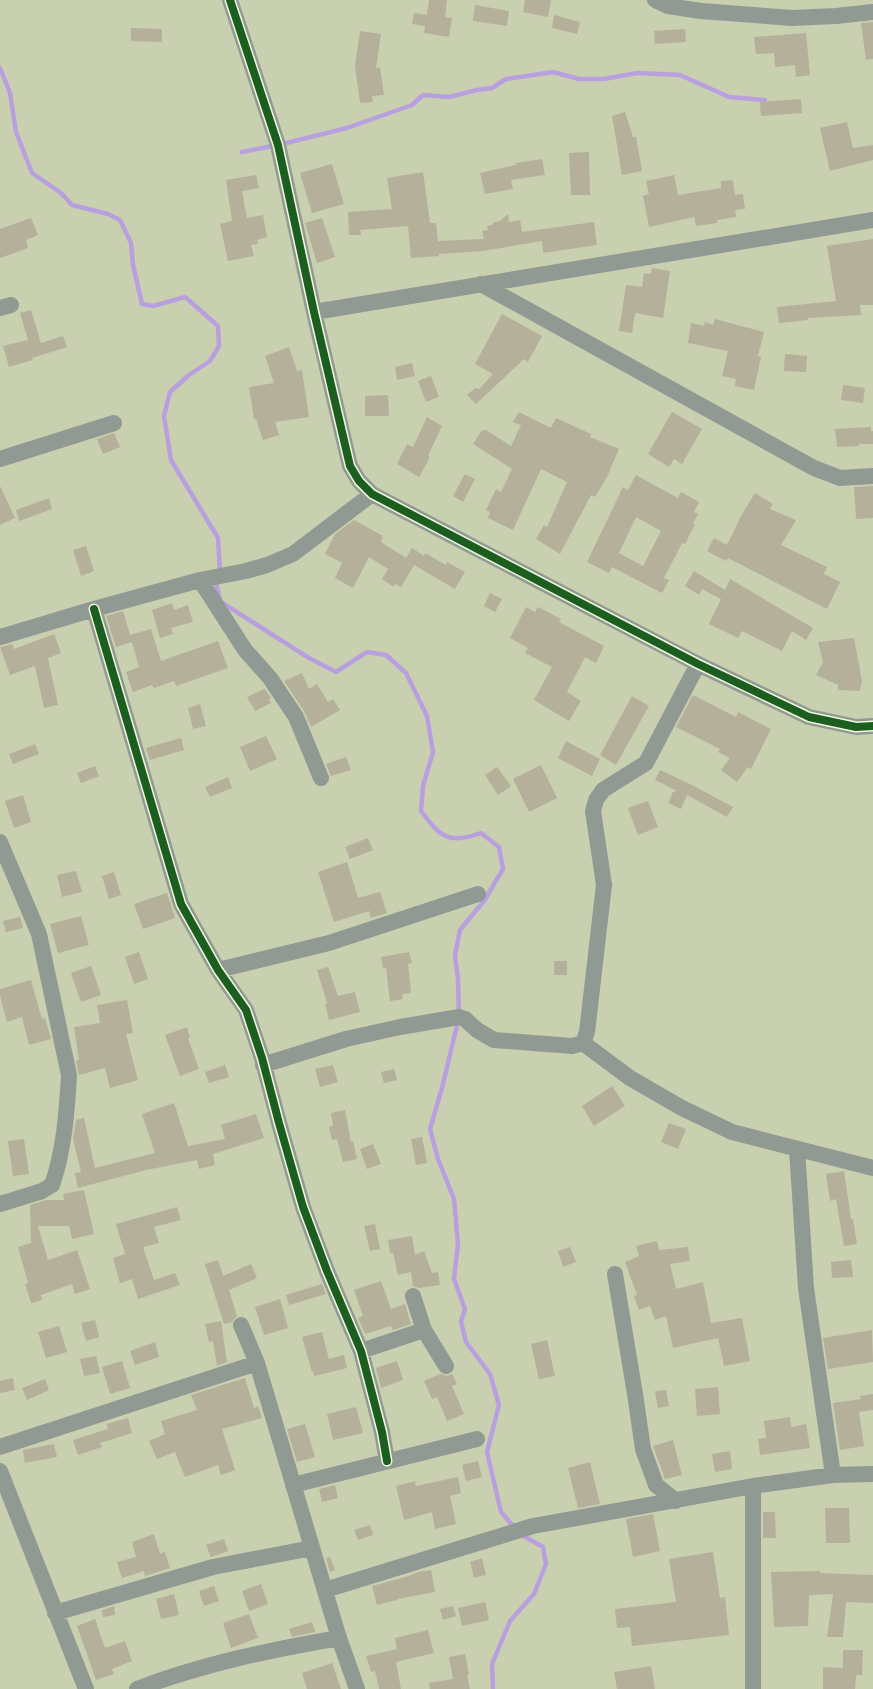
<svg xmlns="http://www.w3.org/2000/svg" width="873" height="1689" font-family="Montserrat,sans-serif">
	<rect width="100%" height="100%" fill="#c8d0b0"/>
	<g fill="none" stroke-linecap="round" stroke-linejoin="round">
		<!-- stream -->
		<path stroke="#b8a0df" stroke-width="4.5" d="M0,68L10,93L16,132L32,173L61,193L72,205L108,214L120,220L131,243L133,265L142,304L153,306L185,297L218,326L219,346L210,361L189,375L170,392L164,416L171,460L218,538L220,572
			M242,152L278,145L347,128L412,105L423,95L449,97L477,90L492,88L506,79L553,72L579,79H604L637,73L680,75L729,97L765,100
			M217,579L216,584L221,602L309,658L336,672L367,652L386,655L406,673L427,716L433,752L423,786L421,811C441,837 448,845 481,833L499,847L503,869L484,901L460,930L455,955L458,979L459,1017L442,1088L430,1129L438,1159L454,1199L458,1244L454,1279L465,1309L461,1322L466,1342L490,1374L499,1405L487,1452L501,1512L515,1528
			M493,1689L492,1664L510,1621L534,1594L546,1564L543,1547L520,1534"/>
	</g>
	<!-- building -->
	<path fill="#b5b09a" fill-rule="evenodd" d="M429,0H447L445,17L452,18L449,37L424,33L425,26L412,24L414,13L427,15Z
		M525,0H551L548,17L523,12Z
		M475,5L509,11L507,26L473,21Z
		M554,15L580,22L577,34L552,28Z
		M873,22V59L866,60L861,23Z
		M131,28L162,29V42L131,41Z
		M685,29L686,42L655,44L654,31Z
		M360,31L381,34L376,68L380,67L384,95L372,96L373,102L360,103L355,66Z
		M806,33L810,75L796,77L795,65L775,67L774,53L756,54L754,37Z
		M801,99L802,113L761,116L760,102Z
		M625,112L633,137H636L642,171L622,175L612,116Z
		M847,122L853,148L873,145V160L830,171L820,128Z
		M589,152L590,195H571L569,153Z
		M542,159L545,175L511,180L513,189L485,194L480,173L516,165V163Z
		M332,164L344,204L312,213L300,173Z
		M423,172L430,223H436L438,241L484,239L482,231L488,230L487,226L492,225L494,222L500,221L508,214L509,222L520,220L522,232L594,222L597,245L543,253L542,241L483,251L439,254V256L411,258L408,226L360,230L361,235H349L348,212L392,209L387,178Z
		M256,175L259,188L242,191L247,218L263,215L267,237L257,240L258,244L251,245L254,256L228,261L220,224L232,221L226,180Z
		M674,175L678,195L721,188V181L733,180L735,195L743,194L745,209L735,210L736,217L717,220V223L696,226L694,217L649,227L643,196L649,194L646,181Z
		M31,218L38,235L26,240L28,248L0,258V229Z
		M322,218L335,257L317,263L305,223Z
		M873,239V305H860L861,315L807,318L808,320L779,323L777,307L836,301L827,246Z
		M652,268L670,271L663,318L635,313L632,333L619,331L626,285L642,287L644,273L651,274Z
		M31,310L41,343L63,336L67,347L32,358L33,360L9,367L3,346L28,340L20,313Z
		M502,314L542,336L528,362L524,359L476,404L467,395L475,388L479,389L493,374L475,364Z
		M715,319L764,332L758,356L761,357L754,390L735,386L736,379L722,376L728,351L688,343L691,323L704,326L705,322L713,325Z
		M289,347L297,371L302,370L309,417L275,422L279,435L263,440L256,419H254L249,387L274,383L265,356Z
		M785,354L807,356L806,372L784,371Z
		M412,363L415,376L397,380L395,367Z
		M431,376L439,397L426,402L418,381Z
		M843,385L865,388L863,403L841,400Z
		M388,395L389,416H365V396Z
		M519,412L551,428L556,418L591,434L590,437L619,449L607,477L595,497L591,495L560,554L536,539L544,525L547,527L567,482L541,469L513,530L488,518L490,512L486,510L496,489L501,492L512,469L473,444L482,430H486L511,446L521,425L513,422Z
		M672,412L702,429L682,464L674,459L669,467L648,454Z
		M427,417L442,426L428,456L430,457L419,477L397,464L407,444L413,447Z
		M871,427V431H873V444H859V446L837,447L835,429Z
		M114,433L120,447L103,454L97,439Z
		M465,474L475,479L463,502L453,496Z
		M636,475L678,498L681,492L699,502L694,512L698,514L693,523L695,524L685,544L682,543L664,578L669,580L662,593L612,567L609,573L587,562L623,487L628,490ZM636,517L661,531L643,566L619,553Z
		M0,486L15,518L0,525Z
		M873,486V518L856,519L854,487Z
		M755,493L773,504L770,509L796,520L781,545L827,567L824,574L840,582L827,609L728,558L726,561L707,551L714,538L727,545L741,516Z
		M49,498L52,509L19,521L16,510Z
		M354,520L383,536L381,542L406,558L412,548L424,556L425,553L446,565L447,562L465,572L455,589L414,565L401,587L395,584L394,587L382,579L388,569L369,557L353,588L335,578L342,563L325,554L335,534Z
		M86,546L94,571L81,576L73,550Z
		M694,571L725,590L730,579L813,628L806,640L792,631L782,651L742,631L738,638L709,624L721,599L702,589L699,595L685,586Z
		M490,593L502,599L495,612L484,606Z
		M172,603L174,610L188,605L193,622L171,628L173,634L160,638L152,610Z
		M526,607L535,612L538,607L561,619L559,622L604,646L596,663L585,657L567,692L581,701L569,721L534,700L552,667L525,653L528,648L510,638Z
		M123,611L130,635L151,629L161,661L218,641L228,668L176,686L174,681L154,688L152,685L133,692L126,672L139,667L132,642L116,647L106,616Z
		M54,634L61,653L48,658L58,705L44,708L35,666L10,675L0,647L12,644L14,649Z
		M854,638L862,681L860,691L838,690V685L816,675L823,662L818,642Z
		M302,673L309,689L317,684L328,702L333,699L340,710L311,727L304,711L284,681Z
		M264,689H265L271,698L269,699L271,703L255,711L247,697Z
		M693,695L736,717L738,712L771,729L751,769L748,767L737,782L721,770L730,758L718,752L720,749L676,727Z
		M632,696L649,706L616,765L600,755Z
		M200,704L206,726L193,729L188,708Z
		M266,736L277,759L250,771L240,747Z
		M181,738L184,750L150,760L146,748Z
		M566,741L600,759L592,776L558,758Z
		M35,744L39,754L13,764L9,754Z
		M346,757L351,770L331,776L326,764Z
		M541,765L557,798L529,812L513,779Z
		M95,766L99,776L81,783L77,773Z
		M497,767L511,786L498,795L485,775Z
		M660,770L692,785L733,807L727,817L687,795L681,809L668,803L673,792L677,791L655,780Z
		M228,777L232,788L210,797L205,787Z
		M23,795L31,822L14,828L5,801Z
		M648,801L658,827L638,835L628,808Z
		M368,838L373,850L350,859L345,847Z
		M347,862L358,898L380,892L387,913L371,918L369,911L334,922L318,872Z
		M76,871L82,892L62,897L57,875Z
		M114,872L121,895L109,899L102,876Z
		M167,893L175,918L143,929L134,904Z
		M81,916L89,945L58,953L50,924Z
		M20,917L23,928L6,932L3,921Z
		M139,952L148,979L134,984L125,957Z
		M409,952L412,963L408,964L411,993L402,994L403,999L390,1001L386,968H383L381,957Z
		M554,961H567V975H554Z
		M91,966L101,995L81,1002L71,973Z
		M328,967L338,996L355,992L360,1012L329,1020L325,1004L327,1003L317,970Z
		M31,980L42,1019L45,1018L51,1039L29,1045L22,1017L7,1022L0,996V989Z
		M127,1000L133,1033L126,1034L138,1080L110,1088L105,1068L79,1075L76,1061L79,1060L74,1027L100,1023L97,1005Z
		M187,1027L190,1038H188L199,1069L180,1076L165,1035Z
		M225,1065L229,1077L209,1083L205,1072Z
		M333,1065L338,1082L320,1087L315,1069Z
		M394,1069L397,1080L384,1083L381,1072Z
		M612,1086L625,1106L594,1126L582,1106Z
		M174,1103L188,1146L225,1139L221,1125L256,1114L264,1138L213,1154L215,1165L199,1169L197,1160L146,1170L78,1188L75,1173L81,1172L73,1139L76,1120L84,1118L95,1168L155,1153L142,1114Z
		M345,1110L351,1142L353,1141L357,1159L343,1162L337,1139L332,1140L329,1127L333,1126L331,1113Z
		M669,1123L686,1129L678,1149L661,1142Z
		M422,1137L427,1163L416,1165L411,1139Z
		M24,1139L29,1174L13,1176L8,1141Z
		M373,1144L381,1164L367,1169L360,1149Z
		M844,1171L851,1219H853L857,1244L844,1246L836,1199L830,1201L826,1174Z
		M84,1190L94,1234L72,1239L69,1226H38L48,1260L77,1250L90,1289L75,1294L72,1284L41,1295L42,1300L31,1303L25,1284L28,1283L18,1247L31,1243L30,1205L46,1200H64L63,1194Z
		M177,1207L181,1220L154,1227L159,1243L143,1247L154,1280L175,1273L180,1285L138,1299L132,1279L120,1283L113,1258L125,1254L116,1224Z
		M375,1224L380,1249L370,1251L364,1226Z
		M412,1236L415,1255L424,1251L432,1273L438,1272L440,1285L419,1288L413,1286L411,1272L398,1275L393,1253H390L388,1240Z
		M657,1241L659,1250L688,1247L690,1261L670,1264L676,1289L703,1282L711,1323L742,1318L750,1361L724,1366L718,1338L673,1348L666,1316L655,1320L650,1306L639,1310L634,1296L637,1295L625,1262L639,1256L636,1246Z
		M570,1247L576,1262L563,1267L558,1251Z
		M218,1260L223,1276L251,1264L257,1278L229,1290L237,1316L232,1322L224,1324L205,1264Z
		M851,1260L853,1277L832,1278L831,1262Z
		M381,1281L391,1309L405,1304L411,1324L393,1330L391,1326L365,1334L358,1318L363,1316L354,1290Z
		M322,1284L326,1294L289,1305L286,1295Z
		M280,1299L288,1328L264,1335L255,1307Z
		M95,1320L99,1337L86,1341L81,1323Z
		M221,1321L227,1362L217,1366L213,1341L209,1342L205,1324Z
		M59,1326L67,1352L46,1358L38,1332Z
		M872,1330L873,1362L828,1369L823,1338Z
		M322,1332L329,1359L344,1355L347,1368L314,1376L313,1371L312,1372L302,1337Z
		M547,1340L555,1376L539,1379L531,1344Z
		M155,1342L159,1357L135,1365L130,1351Z
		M96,1356L100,1373L84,1376L80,1359Z
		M122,1361L130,1388L110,1394L102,1367Z
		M397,1361L403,1380L381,1388L376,1368Z
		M440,1374L447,1376L452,1374L457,1384L452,1386L464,1414L447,1421L437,1397L432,1399L424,1381Z
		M13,1378L15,1390L0,1393V1381Z
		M245,1378L254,1408L258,1406L262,1418L222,1429L235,1470L221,1475L218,1465L185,1477L175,1452L157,1459L149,1441L165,1434L161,1421L197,1410L191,1395Z
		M45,1379L49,1390L27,1400L22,1388Z
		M718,1387L720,1414L697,1416L695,1389Z
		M666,1390L669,1406L658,1408L655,1391Z
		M873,1394V1410L859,1412L864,1446L840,1450L833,1403L861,1399L860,1396Z
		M356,1407L363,1433L333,1440L327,1414Z
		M790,1417L791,1427L806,1424L810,1448L760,1455L758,1439L766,1438L764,1421Z
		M128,1418L132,1433L100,1443L102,1447L78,1455L73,1440L108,1429L107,1424Z
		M305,1424L315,1457L297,1462L287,1429Z
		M673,1440L682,1475L665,1479L653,1446Z
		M54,1444L57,1457L25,1463L23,1450Z
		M730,1451L732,1469L715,1472L712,1454Z
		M478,1461L482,1477L466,1481L462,1465Z
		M590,1462L600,1504L578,1508L568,1468Z
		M458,1477L461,1493L450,1496L456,1524L435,1529L432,1512L404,1520L396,1486L415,1481L416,1486Z
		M335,1485L338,1498L322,1502L319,1489Z
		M825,1508H849L850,1543H826Z
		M763,1512H775L776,1538H763Z
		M653,1514L660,1551L633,1557L626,1519Z
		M370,1525L373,1535L358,1540L354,1530Z
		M154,1534L160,1554L165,1552L170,1568L145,1576L144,1571L122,1578L117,1562L136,1557L132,1542Z
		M224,1539L228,1551L211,1557L206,1545Z
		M713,1552L720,1598L725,1597L729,1635L632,1646L630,1627L617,1628L615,1609L676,1602L669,1559Z
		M330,1557L335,1570L330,1572L326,1558Z
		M482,1558L486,1575L474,1578L470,1562Z
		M431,1570L435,1592L397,1599V1600L377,1605L372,1586L409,1576L418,1572Z
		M820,1571V1573L873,1575V1603L846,1602L843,1637H827L833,1594L809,1595L808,1626L774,1627L771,1572Z
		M261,1584L268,1604L249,1611L242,1591Z
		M214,1586L219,1601L204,1606L199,1591Z
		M174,1594L179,1615L161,1619L156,1599Z
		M485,1602L489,1620L462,1626L458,1608Z
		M114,1606L115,1615L103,1617L102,1610Z
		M453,1606L456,1616L443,1620L440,1609Z
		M249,1614L258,1638L231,1648L223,1623Z
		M95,1619L105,1648L125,1641L132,1661L112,1669L114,1674L96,1680L77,1626Z
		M312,1622L315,1632L292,1637L289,1629Z
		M428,1630L434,1653L396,1662L401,1689H379L375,1671L371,1672L366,1656L397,1649L395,1638Z
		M843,1650H863L862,1675H856L855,1689H823V1667L843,1668Z
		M465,1654L469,1674L467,1675L470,1689H430L429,1683L453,1679L449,1657Z
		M332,1663L341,1689H307L302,1673Z
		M651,1666L655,1689H617L614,1672Z"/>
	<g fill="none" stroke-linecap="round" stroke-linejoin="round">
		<!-- street -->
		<path stroke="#909a93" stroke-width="16" d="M230,0L278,145L314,312L350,466L359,481L372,494L698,664L809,717L856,727L873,726
			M655,0L668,6L701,11L792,18L836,16L873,12
			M481,284L814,468L840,478L873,476
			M0,308L11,305
			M314,312L873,220
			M0,459L114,423
			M200,580L245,650L270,678L296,717L321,778
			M94,609L181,904L218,970L246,1010L262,1058L279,1123L303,1207L327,1271L361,1351L382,1432L387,1461
			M0,637L94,609L200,580L246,571L267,565L293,554L372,494
			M0,842L39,934L69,1075C67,1111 64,1151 52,1185L42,1191L0,1204
			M218,970L329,943L478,894
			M583,1043L630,1078L682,1108L732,1132L873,1168
			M263,1065L346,1039L400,1027L459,1017L465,1019L477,1030L494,1040L572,1046L583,1043L587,1032L604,885L593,811L596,800L603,790L646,763L698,664
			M797,1149L806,1288L833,1475
			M615,1274L635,1394L643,1449L656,1485L676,1501
			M241,1325L257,1363L339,1638L357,1689
			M424,1330L446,1366
			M361,1351L424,1330L413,1296
			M0,1447L257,1363
			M0,1471L86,1689
			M293,1485L477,1439
			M325,1590L533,1526L753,1486
			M55,1613L213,1567L312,1548
			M137,1689C202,1664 270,1650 339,1638
			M753,1689V1486L833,1475L873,1474"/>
		<!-- cycleway casing -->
		<g stroke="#f3fadd" stroke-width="11">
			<path id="cycleway" d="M230,0L278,145L314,312L350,466L359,481L372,494L698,664L809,717L856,727L873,726
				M94,609L181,904L218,970L246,1010L262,1058L279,1123L303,1207L327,1271L361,1351L382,1432L387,1461"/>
		</g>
		<!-- cycleway -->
		<use href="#cycleway" stroke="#1b5e20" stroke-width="8"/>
	</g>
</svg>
